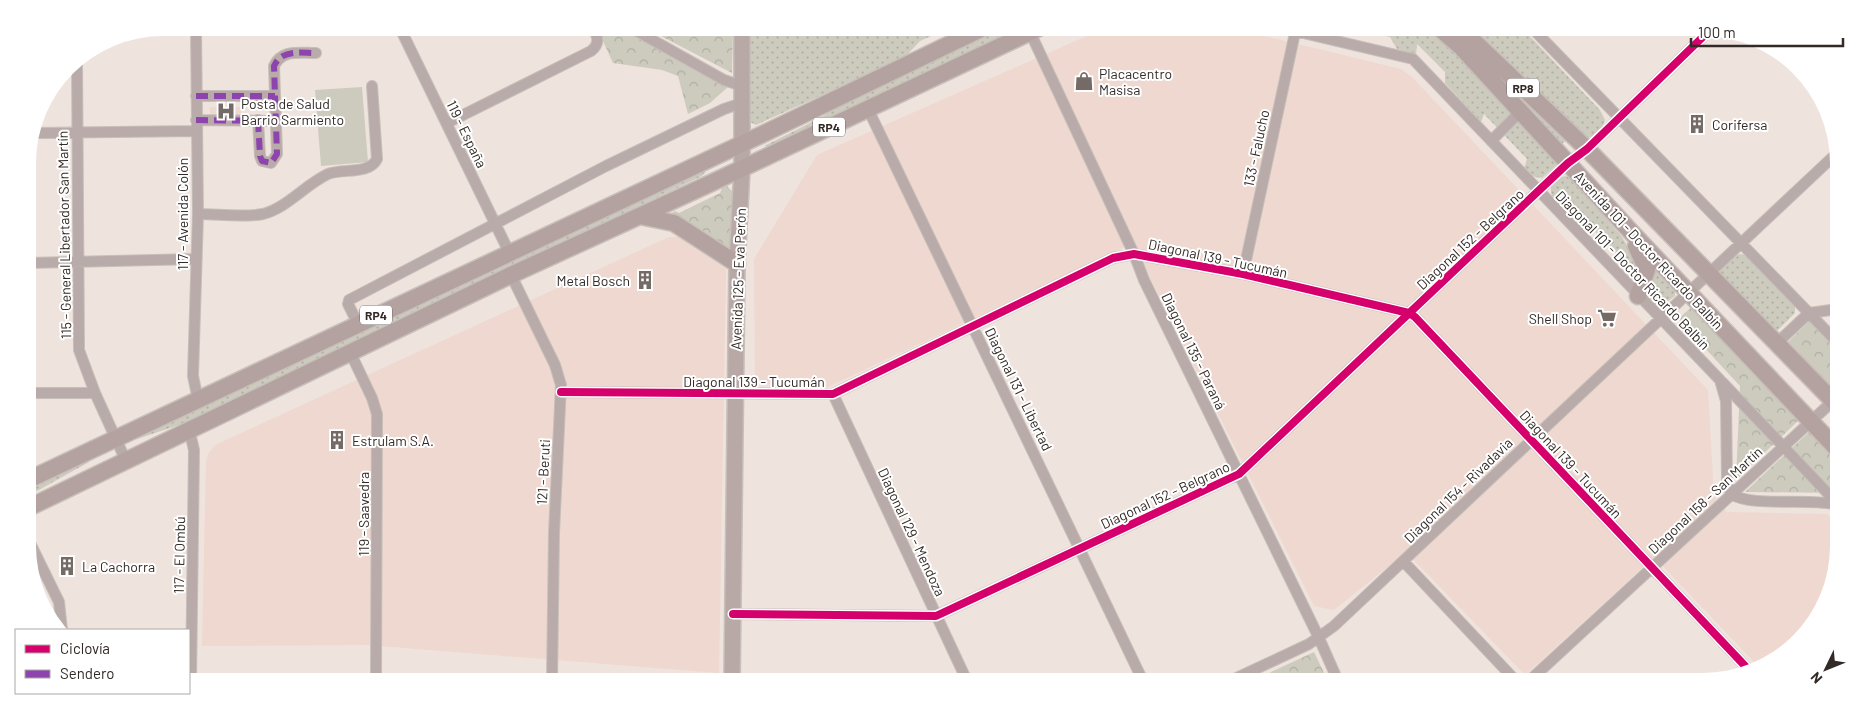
<svg xmlns="http://www.w3.org/2000/svg" width="1866" height="709" font-family="Barlow,sans-serif">
	<defs>
		<pattern id="grass-dots" width="8" height="8" patternUnits="userSpaceOnUse" patternTransform="scale(1.25)"><rect width="8" height="8" fill="#cccbbe"/><path d="M2 2h.1M6 6h.1" fill="none" stroke="#b0aea3" stroke-width="1.8" stroke-linecap="round"/></pattern>
		<pattern id="forest-crowns" width="20" height="18" patternUnits="userSpaceOnUse" patternTransform="scale(1.25)"><rect width="20" height="18" fill="#cccbbe"/><path d="M2 6a3 3 0 1 1 6 0M12 15a3 3 0 1 1 6 0" fill="none" stroke="#b0aea3"/></pattern>
	</defs>
	<rect width="100%" height="100%" fill="#efe3dd"/>
	<!-- built -->
	<path fill="#eed8d0" d="M1105,28H1232L1401,69L1412,77L1708,390L1714,497L1727,512L1827,514L1838,526V545L1831,589L1785,653L1756,664L1654,557L1525,675L1406,552L1334,610L1314,606L1133,243L828,387L755,384L754,259L817,155Z
		M210,107H241V116L210,115Z
		M669,237H678L726,269L719,673L367,645L202,646L206,461L209,452L217,444Z"/>
	<!-- grass -->
	<path fill="url(#grass-dots)" d="M749,28H949L920,41L904,58L756,125L746,120Z
		M1001,28H1019L769,147L764,146L820,118L846,101Z
		M1350,28L1428,29L1451,47L1559,163L1542,178C1534,177 1528,176 1524,169L1527,159L1484,114L1481,122L1445,83V72L1417,44L1416,55L1397,49L1390,37Z
		M1446,28H1453L1462,36L1565,141L1562,144Z
		M1468,28H1522L1600,110L1605,120C1603,128 1594,138 1586,138Z
		M700,172H706L702,176L179,425L134,440L656,189Z
		M1565,176L1571,178L1622,237L1641,269L1633,285L1627,280L1631,270L1565,199L1557,205C1553,199 1550,194 1551,186L1559,178Z
		M1740,254L1746,255L1795,305V313L1779,329L1775,331L1720,274V270L1734,256Z
		M1653,268L1675,291V296L1658,308L1653,307L1648,300L1653,280Z
		M89,459V462L30,495V488Z"/>
	<!-- forest -->
	<path fill="url(#forest-crowns)" d="M597,28H622L728,87L710,103L688,114L678,76L662,70L613,63Z
		M656,28H733L732,73L657,34Z
		M727,186L733,192L732,248L729,251L673,217L672,213L675,211L679,213L720,193L722,188Z
		M1694,305L1801,418L1736,480L1740,386L1678,319Z
		M1810,320L1838,351V396L1788,342Z
		M1811,430L1838,460V493L1745,492Z
		M1314,652L1328,681H1252Z"/>
	<!-- pitch -->
	<path fill="#cccbbe" d="M362,87L368,162L321,166L315,90Z"/>
	<g fill="none" stroke-linecap="round" stroke-linejoin="round">
		<!-- street casing -->
		<g stroke="#c8bfba" stroke-width="12">
			<path id="street" d="M196,28L198,214L193,376L198,400
				M400,28L509,252
				M631,28L724,80L742,86
				M1282,28L1413,59L1720,380L1726,401L1727,482L1731,494C1753,508 1809,497 1838,505
				M1532,28L1838,343
				M1030,32L1134,254L1144,280L1319,638L1338,681
				M77,59L79,350L95,393L126,461
				M196,96H275
				M868,109L1143,681
				M196,120L275,121
				M258,120L260,156L262,161L271,163L277,154L274,66C282,49 299,53 316,53
				M447,123L591,51C600,44 598,37 593,28
				M34,133L196,131
				M1491,141L1520,112
				M198,214C218,214 243,218 263,214C287,208 306,184 328,174C343,168 369,175 377,159L372,86
				M28,263L196,259
				M1243,274L1296,28
				M511,275L555,365L561,385L554,533L552,681
				M358,324L348,304L349,300L606,166L724,109L742,103
				M1778,342L1809,313L1838,309
				M350,352L372,398L377,414L376,681
				M1722,382L1838,504
				M561,392L833,394L1113,258L1134,254L1243,274L1409,313L1415,317L1747,668
				M29,393H95
				M833,394L967,681
				M189,429L194,450L191,681
				M30,543L59,602L62,630
				M1403,561L1516,681
				M733,614L936,616L1239,474L1568,163L1587,149L1711,29
				M1230,681L1309,644L1334,626L1837,153
				M1529,681L1833,401"/>
		</g>
		<!-- secondary casing -->
		<g stroke="#c8bfba" stroke-width="18">
			<path id="secondary" d="M732,681L737,264L742,169V28"/>
		</g>
		<!-- primary casing -->
		<g stroke="#c8bfba" stroke-width="19">
			<path id="primary" d="M1439,28L1462,48L1633,234L1838,450
				M1460,28L1587,149L1838,406
				M640,216L674,223L737,264
				M1636,246L1647,270L1638,296
				M30,479L765,133L983,28
				M30,507L511,275L709,184L1039,28"/>
		</g>
		<!-- street -->
		<use href="#street" stroke="#b8aba9" stroke-width="10"/>
		<!-- secondary -->
		<use href="#secondary" stroke="#b8a9a7" stroke-width="15"/>
		<!-- primary -->
		<use href="#primary" stroke="#b3a2a0" stroke-width="16"/>
		<!-- quiet -->
		<path stroke="#8e44ad" stroke-width="6" stroke-dasharray="12 6" stroke-linecap="butt" d="M196,96H275
			M196,120L275,121
			M258,120L260,156L262,161L271,163L277,154L274,66C282,49 299,53 316,53"/>
		<!-- cycleway casing -->
		<g stroke="#fff" stroke-width="11">
			<path id="cycleway" d="M561,392L833,394L1113,258L1134,254L1243,274L1409,313L1415,317L1747,668
				M733,614L936,616L1239,474L1568,163L1587,149L1711,29"/>
		</g>
		<!-- cycleway -->
		<use href="#cycleway" stroke="#d6006c" stroke-width="8"/>
	</g>
	<!-- icons -->
	<defs>
		<g id="shop-bare" transform="scale(1.5)"><path d="M-5-2.5h2.3a2.7 3.5 0 0 1 5.4 0H5L5.5 6h-11ZM-1.5-2.5h3a1.5 2.3 0 0 0-3 0Z" fill="#746b66" stroke="#fff" stroke-width="2.5" paint-order="stroke"/></g>
		<g id="hospital-bare" transform="scale(1.5)"><path d="M-5-5h3v3.5h4V-5h3V5h-3V1.5h-4V5h-3Z" fill="#746b66" stroke="#fff" stroke-width="2.5" paint-order="stroke"/></g>
		<g id="building-bare" transform="scale(1.5)"><path d="M-4-6H4V6H1V3H-1V6H-4ZM-2.5-4.3h1.7v1.8h-1.7ZM.8-4.3h1.7v1.8H.8ZM-2.5-1h1.7V.8h-1.7ZM.8-1h1.7V.8H.8Z" fill="#746b66" stroke="#fff" stroke-width="2.5" paint-order="stroke"/></g>
		<g id="supermarket-bare" transform="scale(1.5)"><path d="M-6-5.5h2.5l.6 2H6L4.5 2H-2.5L-4.4-4H-6ZM-1.5 3.2a1.3 1.3 0 1 0 .1 0ZM3 3.2a1.3 1.3 0 1 0 .1 0Z" fill="#746b66" stroke="#fff" stroke-width="2.5" paint-order="stroke"/></g>
	</defs>
	<g fill-rule="evenodd">
		<use href="#shop-bare" x="1084" y="81"/>
		<use href="#hospital-bare" x="226" y="111"/>
		<use href="#building-bare" x="1697" y="124"/>
		<use href="#building-bare" x="645" y="280"/>
		<use href="#supermarket-bare" x="1607" y="318"/>
		<use href="#building-bare" x="337" y="440"/>
		<use href="#building-bare" x="67" y="566"/>
	</g>
	<g text-anchor="middle" dominant-baseline="central" stroke-width="4" stroke-linejoin="round" paint-order="stroke">
		<!-- shield labels -->
		<g fill="#fff" stroke="#706a67" stroke-width="1">
			<rect x="1507" y="78.5" width="32" height="19" rx="4"/>
			<rect x="813" y="117.5" width="32" height="19" rx="4"/>
			<rect x="360" y="305.5" width="32" height="19" rx="4"/>
		</g>
		<g font-size="12" font-weight="bold" fill="#322a26">
			<text x="1523" y="88">RP8</text>
			<text x="829" y="127">RP4</text>
			<text x="376" y="315">RP4</text>
		</g>
		<!-- poi labels -->
		<g font-size="14" fill="#322a26" stroke="#fff" text-anchor="start">
			<text x="1099" y="73">Placacentro<tspan x="1099" dy="16">Masisa</tspan></text>
			<text x="241" y="103">Posta de Salud<tspan x="241" dy="16">Barrio Sarmiento</tspan></text>
			<text x="1712" y="124">Corifersa</text>
			<text x="630" y="280" text-anchor="end">Metal Bosch</text>
			<text x="1592" y="318" text-anchor="end">Shell Shop</text>
			<text x="352" y="440">Estrulam S.A.</text>
			<text x="82" y="566">La Cachorra</text>
		</g>
		<!-- street labels -->
		<g font-size="14" fill="#322a26" stroke="#fff">
			<text transform="translate(467 134) rotate(64)">119 - España</text>
			<text transform="translate(1256 148) rotate(-78)">133 - Falucho</text>
			<text transform="translate(182 214) rotate(-90)">117 - Avenida Colón</text>
			<text transform="translate(64 235) rotate(-91)">115 - General Libertador San Martín</text>
			<text transform="translate(1470 239) rotate(-43)">Diagonal 152 - Belgrano</text>
			<text transform="translate(1649 250) rotate(47)">Avenida 101 - Doctor Ricardo Balbín</text>
			<text transform="translate(1218 258) rotate(12)">Diagonal 139 - Tucumán</text>
			<text transform="translate(1633 270) rotate(46)">Diagonal 101 - Doctor Ricardo Balbín</text>
			<text transform="translate(738 279) rotate(-88)">Avenida 125 - Eva Perón</text>
			<text transform="translate(1194 351) rotate(64)">Diagonal 135 - Paraná</text>
			<text x="754" y="381">Diagonal 139 - Tucumán</text>
			<text transform="translate(1019 389) rotate(64)">Diagonal 131 - Libertad</text>
			<text transform="translate(1571 464) rotate(47)">Diagonal 139 - Tucumán</text>
			<text transform="translate(543 472) rotate(-87)">121 - Beruti</text>
			<text transform="translate(1458 490) rotate(-44)">Diagonal 154 - Rivadavia</text>
			<text transform="translate(1165 495) rotate(-25)">Diagonal 152 - Belgrano</text>
			<text transform="translate(1705 500) rotate(-43)">Diagonal 158 - San Martín</text>
			<text transform="translate(363 514) rotate(-90)">119 - Saavedra</text>
			<text transform="translate(912 532) rotate(65)">Diagonal 129 - Mendoza</text>
			<text transform="translate(179 555) rotate(-89)">117 - El Ombú</text>
		</g>
	</g>
	<!-- crop -->
	<path d="M0 0H1866V709H0ZM163 36H1703A127 127 0 0 1 1830 163V546A127 127 0 0 1 1703 673H163A127 127 0 0 1 36 546V163A127 127 0 0 1 163 36Z" fill="#fff" fill-rule="evenodd"/>
	<!-- legend -->
	<rect x="15" y="629" width="175" height="65" fill="#ffffff" stroke="#adaaa8"/>
	<rect x="25" y="645" width="25" height="8" fill="#d6006c" stroke="#adaaa8"/>
	<text x="60" y="654" font-size="15" fill="#322a26">Ciclovía</text>
	<rect x="25" y="670" width="25" height="8" fill="#8e44ad" stroke="#adaaa8"/>
	<text x="60" y="679" font-size="15" fill="#322a26">Sendero</text>
	<!-- north arrow -->
	<g transform="translate(1826 669) rotate(227)" stroke="#ffffff" stroke-width="4" paint-order="stroke">
	<path d="M0-4L9 19L0 12L-9 19Z" fill="#322a26"/>
	<text y="-8" font-size="14" font-weight="bold" text-anchor="middle" fill="#322a26">N</text>
	</g>
	<!-- scale -->
	<path d="M1691 38v8h152v-8" fill="none" stroke="#322a26" stroke-width="2.5"/>
	<text x="1698" y="38" font-size="15" fill="#322a26" stroke="#ffffff" stroke-width="4" paint-order="stroke">100 m</text>
</svg>
